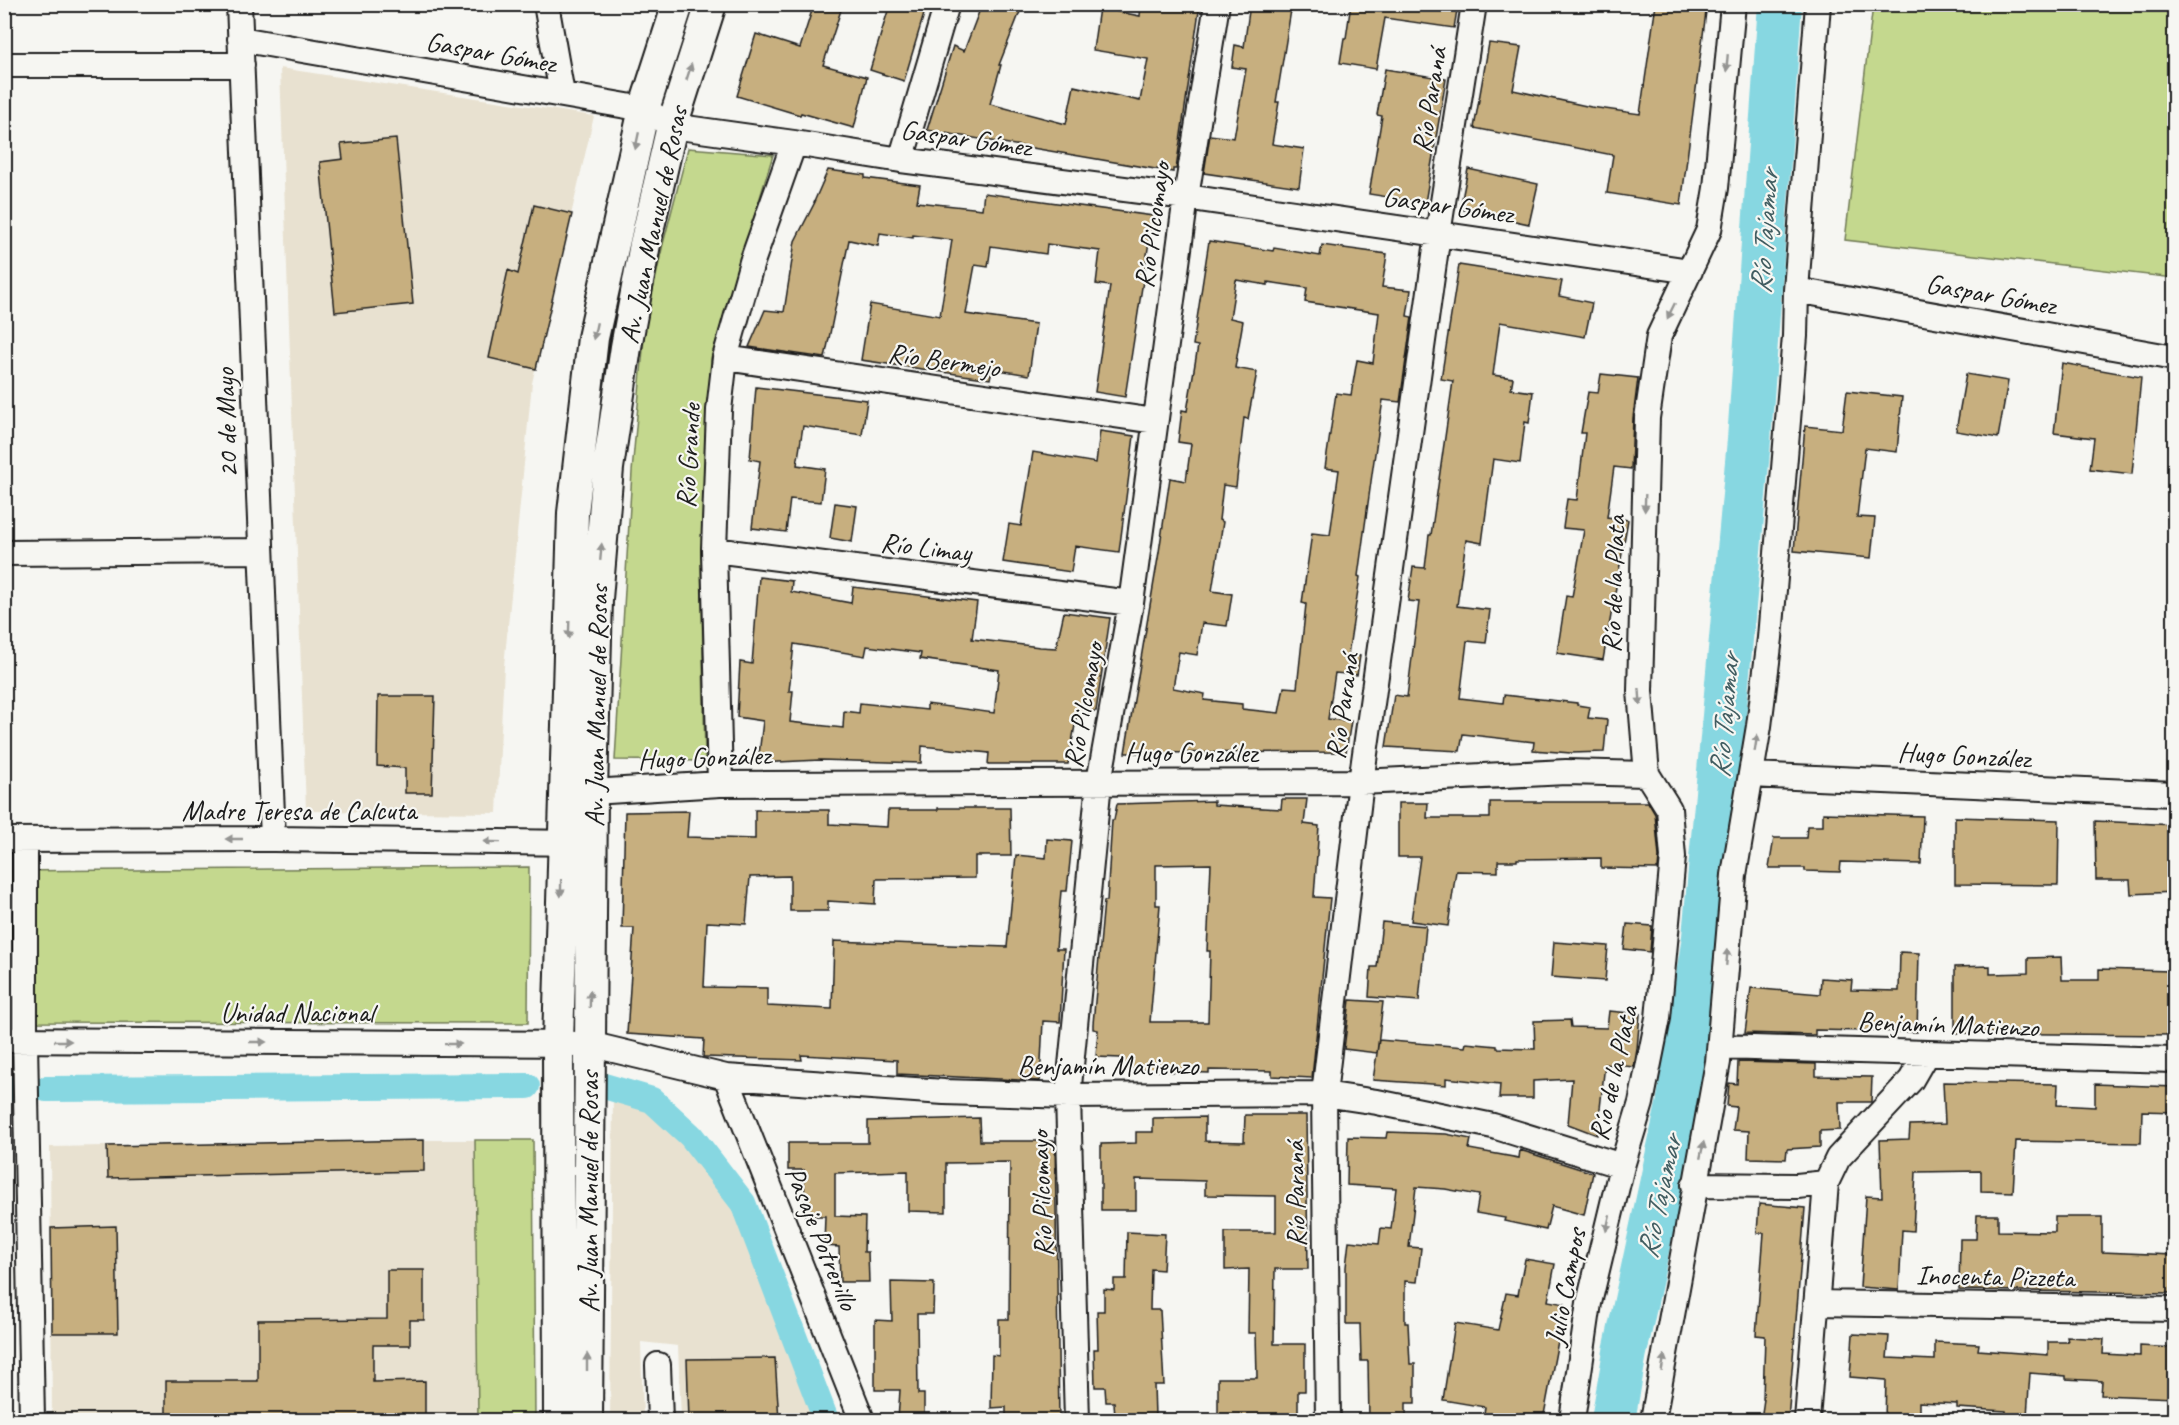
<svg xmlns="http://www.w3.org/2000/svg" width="2179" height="1425" font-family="Caveat,sans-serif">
	<rect width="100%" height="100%" fill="#f6f6f2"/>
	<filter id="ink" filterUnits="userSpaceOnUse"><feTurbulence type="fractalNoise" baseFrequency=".0167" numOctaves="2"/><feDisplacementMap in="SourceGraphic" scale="12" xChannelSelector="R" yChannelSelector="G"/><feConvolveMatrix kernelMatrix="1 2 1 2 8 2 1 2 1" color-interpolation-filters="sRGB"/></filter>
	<g filter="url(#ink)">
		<!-- built -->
		<path fill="#e8e1d0" d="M280,68L594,116L532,383L504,666L497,813L306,811Z
			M613,1089L667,1125L727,1197L790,1345L817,1420H681L678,1346L641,1342L643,1420H610Z
			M424,1140H475L478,1420H52L50,1147Z"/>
		<!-- green -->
		<path fill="#c4d88e" stroke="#707a55" stroke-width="1.5" d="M1873,5H2174V278L1845,240Z
			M688,148L773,155L711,358L701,556L705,761L615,760L632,472L645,327L663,244Z
			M529,867L528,1023L5,1022V871Z
			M475,1140H533L535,1420H478Z"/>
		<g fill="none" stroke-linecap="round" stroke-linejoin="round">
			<!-- canal -->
			<path stroke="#87d7e1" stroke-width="26" d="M604,1086L652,1100L691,1136L743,1203L826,1420
				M4,1089H7
				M46,1089L527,1086"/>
			<!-- river -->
			<path stroke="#87d7e1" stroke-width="44" d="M1613,1420L1625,1352L1678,1106L1704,937L1749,440L1780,4"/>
		</g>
		<!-- building -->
		<path fill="#c7af7f" stroke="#1c1c1c" stroke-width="1.5" fill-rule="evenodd" d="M814,4H843L823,65L867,77L854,128L801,113L800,115L737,96L756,34L800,48Z
			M890,4H927L904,81L870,70Z
			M982,4H1023L999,65H1001L990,104L1066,124L1074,86L1140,101L1148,59L1093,50L1099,8L1140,16L1141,4H1200L1176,169H1173V172L927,130L953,46L964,51Z
			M1250,4H1292L1276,102H1279L1272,144L1304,149L1299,187L1204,173L1210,135L1234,138L1246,69L1232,67L1235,45L1244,47Z
			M1351,4H1458L1454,28L1385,18L1376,69L1340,63L1344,38H1346Z
			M1656,4H1707L1681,205L1607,193L1613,155L1474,128L1489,43L1521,47L1513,90L1591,107L1640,114Z
			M1385,69L1446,79L1425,203L1369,194L1382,116L1377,115Z
			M396,139L413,304L335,312L320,162L343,159L341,144Z
			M1468,169L1538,184L1529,224L1460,209Z
			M828,170L865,175V178L920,185L917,202L982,209L984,193L1153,216L1125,397L1095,392L1110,286L1096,284L1100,251L1047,244L1046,254L991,246L988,267L975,265L966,314L1036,324L1029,375L992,369L990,379L861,360L870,304L940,316L952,240L913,235V238L880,233L878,246L849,240L825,358L749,347L765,310L784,312L795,241L815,202H814Z
			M534,205L572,214L536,369L489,358L508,270L518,274Z
			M1209,241L1273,251L1274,248L1320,256L1322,245L1387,254L1382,287L1411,290L1407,316L1412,317L1400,402L1383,400L1373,467L1358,576L1360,577L1348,655L1360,656L1357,675L1335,673L1328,719L1351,721L1346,752L1125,753L1159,552L1170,478L1186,481L1191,444L1178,442L1182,410L1187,411L1198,346L1193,345ZM1236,280L1268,285V282L1307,288L1305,302L1379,313L1373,363L1357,360L1351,395L1336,393L1325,468L1339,470L1330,535L1312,533L1302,603L1306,604L1297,688L1284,687L1279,713L1242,709V704L1204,700L1205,694L1173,688L1179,652L1197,655L1202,623L1227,626L1232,594L1212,591L1223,522L1219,520L1223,485L1236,487L1244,418L1248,419L1257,372L1235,368L1243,321L1230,318Z
			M1459,265L1562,281L1559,296L1592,303L1585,337L1500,322L1493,375L1513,378L1511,389L1533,392L1529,423L1525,422L1520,463L1493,459L1482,543L1466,540L1457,606L1490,610L1486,643L1467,641L1460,698L1503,703L1504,695L1577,703V705L1590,707L1588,718L1607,720L1604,752L1571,753L1533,750L1534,742L1463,734L1460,751L1386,747L1394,695L1407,697L1419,602L1408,601L1413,567L1425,568L1429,535H1431L1453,381L1441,379Z
			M2062,363L2141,377L2132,474L2090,469L2094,438L2054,433Z
			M1601,374L1638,378L1633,418L1631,469L1614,467L1607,517L1628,520L1603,660L1557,653L1566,596L1572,597L1584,530L1563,528L1567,499L1577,500L1585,433H1581L1588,392L1598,393Z
			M1966,374L2008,381L1998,438L1956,431Z
			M756,387L867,400L862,435L803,426L797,465L825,469L821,502L790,499L786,532L752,528L760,461L750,459Z
			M1847,391L1902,397L1897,452L1865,448L1857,517L1875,518L1871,558L1794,551L1805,426L1842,430Z
			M1100,431L1134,436L1119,552L1075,546L1071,572L1003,562L1009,524L1021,526L1033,452L1096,463Z
			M835,503L857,506L852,542L830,538Z
			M759,577L792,581L791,592L851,603L853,587L977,602L972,639L1040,647L1056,648L1064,612L1110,618L1096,711H1085V714H1077L1068,764H988L989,753L922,746L921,763L820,760L758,763L763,721L737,717L740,662L752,664ZM794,644L865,656L867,646L921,653L920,659L999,670L994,713L927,704V710L860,703L859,713L844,711L843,728L790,722L793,691H789Z
			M378,696H435L432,793H405V768L377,766Z
			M1282,799H1307L1304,824L1319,826L1314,897L1330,898L1312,1078L1272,1076V1071L1209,1070V1073L1177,1072L1120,1068L1121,1058L1096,1057L1098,1030L1093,1029V1024L1104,901H1107L1112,820H1114L1117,804L1214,801V805L1281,809ZM1211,864L1207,951H1210L1208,1022H1150L1160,905H1156V865Z
			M1490,802H1648L1655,814L1659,857L1658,869L1601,868V858L1517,859V861H1498V872L1456,871L1448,926L1411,921L1420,857H1398V803H1428L1427,818H1490Z
			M938,808H1010L1011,856H975V878L876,879L875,904L828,901V911H790V876L750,877L746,924L707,922L704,987L767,988V1006L832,1009L834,941L1007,947L1016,855L1046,858L1047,839L1072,841L1067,891H1061L1056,949H1064L1060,1022L1043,1021L1040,1081L897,1074V1060L801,1055L802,1060L705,1057H703L704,1039L627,1034L634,928H622L625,812L689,811L687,837L755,839V810H829V824L887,827L888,810H938Z
			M1823,813L1923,816L1921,864L1841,862L1840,872L1805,871V868H1769L1774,838H1806L1807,826H1823Z
			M1955,817L2059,820L2058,885L1955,884Z
			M2095,821L2175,825V892L2131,894L2130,880H2096Z
			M1382,922L1426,926L1419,1001L1369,997L1371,967H1377Z
			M1627,924L1652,926L1650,952L1624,949Z
			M1554,942L1608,946L1605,981L1551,977Z
			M1900,952L1919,953L1917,1032L1815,1030V1035L1745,1033L1751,988L1820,994L1821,978L1852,980L1851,990L1899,991Z
			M2061,957L2062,980H2099V969L2170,971V980H2175V1035L1955,1033V967L1990,966V974L2028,973V958Z
			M1350,1000L1383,1002L1377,1053L1344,1049Z
			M1609,1011L1640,1014L1637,1049L1634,1067L1605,1064L1597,1135L1568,1124L1572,1079L1533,1081V1098H1499L1500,1084L1446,1078V1085L1373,1080L1379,1040L1465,1047L1466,1043L1497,1046V1048L1535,1049L1534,1021L1570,1020L1571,1027L1607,1028Z
			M1738,1062L1816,1064V1076L1872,1077L1871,1102H1839L1840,1130L1820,1131V1147L1787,1149L1786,1159L1748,1158L1749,1131L1733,1130L1736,1107L1727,1106L1729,1083L1737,1084Z
			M1943,1082L2058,1084L2057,1105L2095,1107V1084L2175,1087V1112L2142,1111L2141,1143L2016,1141L2013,1192L1981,1191V1171L1916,1172L1913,1231L1902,1230L1899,1290L1860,1287L1866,1196L1882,1197L1880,1140L1909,1139L1910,1125L1945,1124Z
			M1245,1115H1306L1308,1269H1275L1274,1344H1305V1391H1298V1415H1267V1418H1218V1378H1257L1256,1333H1248L1249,1269L1225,1270V1232H1276V1196L1205,1195V1181L1136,1179V1210H1101V1144L1136,1143V1132H1153V1118L1205,1117V1141L1244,1142Z
			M979,1118L980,1141H1055L1059,1420H1006V1407L991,1408L992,1355L999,1356V1319H1009L1010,1162L946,1163V1212L908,1211V1171L835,1173V1216L865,1217L864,1252H868L869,1282H840L839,1247L824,1246L825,1216H805L804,1170H788V1143H868V1121Z
			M1387,1132L1446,1134L1471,1139L1469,1149L1519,1158L1520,1150L1593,1173L1584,1215L1552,1206L1546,1230L1504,1221L1505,1218L1476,1213L1479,1195L1445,1189L1416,1187L1409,1247L1421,1248L1417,1282L1405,1281V1323H1408L1410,1364H1415V1403H1406V1420H1369L1368,1361H1361L1360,1324H1346V1267L1349,1241L1379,1244L1381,1228L1391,1229L1396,1188L1347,1185L1348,1137L1386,1138Z
			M424,1140V1171L108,1178L107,1146Z
			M1759,1204L1805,1208L1788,1420H1761L1764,1399H1763L1765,1336L1756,1335L1764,1233H1757Z
			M1977,1215H1998V1231L2055,1232V1217H2102V1252L2173,1255L2172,1293L1959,1290L1960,1239H1976Z
			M116,1226L118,1333H52L51,1228Z
			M1127,1232L1165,1234L1163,1270L1151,1269L1150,1310H1160L1164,1385H1154L1155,1416L1115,1418L1114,1402H1106L1105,1387H1095L1094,1349H1098L1097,1311H1104V1289L1114,1290V1279H1126Z
			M1525,1259L1555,1264L1548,1301L1565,1304L1543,1420H1483L1485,1407L1443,1400L1455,1323L1498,1330L1506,1293L1518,1295Z
			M387,1270H424V1320H410V1345H373V1382L425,1381V1420H166V1381H258V1320L387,1319Z
			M891,1282L934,1283L933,1314H917L918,1394H924V1420H898L900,1390H875V1320L892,1321Z
			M1853,1334L1889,1336L1887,1358L1935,1360V1342L1979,1344L1978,1350L2048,1355V1342H2068L2067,1337L2104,1339L2103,1354L2140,1356V1346L2175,1348V1398L2101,1395L2102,1381L2066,1379V1376L2030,1373L2027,1416L2006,1415V1411L1957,1408V1404L1919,1402V1420H1885L1886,1380L1850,1377Z
			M775,1358L779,1420H689L687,1359Z"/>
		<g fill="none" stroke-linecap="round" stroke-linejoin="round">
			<!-- minor casing -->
			<g stroke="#1c1c1c" stroke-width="28">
				<path id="minor" d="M239,4L273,839
					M546,4L562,94
					M240,39L644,109L672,126L794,143L901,160L1186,197L1690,271
					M4,65H242
					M901,160L947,4
					M1796,290L2174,358
					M725,358L1155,421
					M714,550L1131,603
					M4,553L261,551
					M1751,775L2174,794
					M720,784L714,550L719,410L725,358L752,262L794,143
					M592,792L720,784L1361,782L1566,772L1647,774
					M4,840L273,839L581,843
					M25,840V1041L32,1420
					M4,1040L589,1044L726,1077L944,1092L1068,1096L1324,1094L1377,1102L1493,1126L1622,1166
					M1720,1047L2174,1060
					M726,1077L862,1420
					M1694,1185L1797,1186L1826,1183
					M1816,1303L2174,1309
					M658,1365L660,1420
					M1077,1420L1068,1096L1099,782L1131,603L1186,197L1217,4
					M1328,1420L1324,1094L1361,782L1438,234L1474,4
					M1572,1420L1589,1303L1622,1166L1641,1103L1658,1018L1673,857L1669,809L1647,774L1640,691L1647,418L1659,336L1709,230L1716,188L1733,4
					M1653,1420L1718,1062L1734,875L1759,726L1770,638L1795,336L1796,290L1818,4
					M1807,1420L1826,1183L1838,1158L1911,1080L1926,1054"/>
			</g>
			<!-- major casing -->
			<g stroke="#1c1c1c" stroke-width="34">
				<path id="major" d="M559,1420L558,1044L573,513L593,338L644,109L678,4
					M587,1420L592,792L597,599L608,468L626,347L645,244L672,126L711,4"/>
			</g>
			<!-- minor -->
			<use href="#minor" stroke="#f6f6f2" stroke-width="24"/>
			<!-- major -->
			<use href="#major" stroke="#f6f6f2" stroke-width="30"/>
		</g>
		<!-- one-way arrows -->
		<defs><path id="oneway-solid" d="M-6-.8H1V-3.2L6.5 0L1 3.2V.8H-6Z" transform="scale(1.5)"/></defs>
		<g fill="#949492">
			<use href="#oneway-solid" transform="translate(1727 63) rotate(95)"/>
			<use href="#oneway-solid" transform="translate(689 72) rotate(-72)"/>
			<use href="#oneway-solid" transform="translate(637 141) rotate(102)"/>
			<use href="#oneway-solid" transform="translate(1671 311) rotate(116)"/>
			<use href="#oneway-solid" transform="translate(595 331) rotate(102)"/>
			<use href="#oneway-solid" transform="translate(1645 503) rotate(92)"/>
			<use href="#oneway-solid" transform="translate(601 552) rotate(-85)"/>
			<use href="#oneway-solid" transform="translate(569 630) rotate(92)"/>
			<use href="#oneway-solid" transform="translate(1640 697) rotate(86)"/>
			<use href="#oneway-solid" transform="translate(1756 743) rotate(-81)"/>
			<use href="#oneway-solid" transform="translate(234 839) rotate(180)"/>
			<use href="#oneway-solid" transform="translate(492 842) rotate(-179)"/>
			<use href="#oneway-solid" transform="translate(561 888) rotate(91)"/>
			<use href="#oneway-solid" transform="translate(1727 957) rotate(-85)"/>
			<use href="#oneway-solid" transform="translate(590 999) rotate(-89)"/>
			<use href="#oneway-solid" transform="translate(63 1041)"/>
			<use href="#oneway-solid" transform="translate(258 1042)"/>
			<use href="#oneway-solid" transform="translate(453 1044)"/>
			<use href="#oneway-solid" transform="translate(1702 1150) rotate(-78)"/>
			<use href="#oneway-solid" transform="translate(1608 1223) rotate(103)"/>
			<use href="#oneway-solid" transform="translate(587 1362) rotate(-90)"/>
			<use href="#oneway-solid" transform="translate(1663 1363) rotate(-80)"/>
		</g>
	</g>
	<g text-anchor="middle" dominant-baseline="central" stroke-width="4.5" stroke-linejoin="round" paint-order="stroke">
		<!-- street labels -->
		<g font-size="28" fill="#1c1c1c" stroke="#f6f6f2">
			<text transform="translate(491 52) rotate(10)">Gaspar Gómez</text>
			<text transform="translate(1429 100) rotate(-81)">Río Paraná</text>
			<text transform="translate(966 138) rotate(8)">Gaspar Gómez</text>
			<text transform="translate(1448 205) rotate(8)">Gaspar Gómez</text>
			<text transform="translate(653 225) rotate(-78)">Av. Juan Manuel de Rosas</text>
			<text transform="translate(1152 225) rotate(-82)">Río Pilcomayo</text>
			<text transform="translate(1991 294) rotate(10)">Gaspar Gómez</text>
			<text transform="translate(944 360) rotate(8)">Río Bermejo</text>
			<text transform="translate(226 423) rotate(-92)">20 de Mayo</text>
			<text transform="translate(688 456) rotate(-87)">Río Grande</text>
			<text transform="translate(926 547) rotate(7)">Río Limay</text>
			<text transform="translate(1613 584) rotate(-88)">Río de la Plata</text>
			<text transform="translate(1083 705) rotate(-80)">Río Pilcomayo</text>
			<text transform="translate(596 706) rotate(-89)">Av. Juan Manuel de Rosas</text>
			<text transform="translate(1342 706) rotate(-82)">Río Paraná</text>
			<text x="1191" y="752">Hugo González</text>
			<text transform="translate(1964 755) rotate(3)">Hugo González</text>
			<text transform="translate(704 757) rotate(-2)">Hugo González</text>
			<text x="299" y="810">Madre Teresa de Calcuta</text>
			<text x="297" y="1012">Unidad Nacional</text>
			<text transform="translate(1948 1024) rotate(2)">Benjamín Matienzo</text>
			<text x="1108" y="1065">Benjamín Matienzo</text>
			<text transform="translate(1613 1073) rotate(-77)">Río de la Plata</text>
			<text transform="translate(588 1192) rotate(-90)">Av. Juan Manuel de Rosas</text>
			<text transform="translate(1041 1194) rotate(-92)">Río Pilcomayo</text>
			<text transform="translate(1295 1194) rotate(-91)">Río Paraná</text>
			<text transform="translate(822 1238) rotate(68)">Pasaje Potrerillo</text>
			<text transform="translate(1995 1276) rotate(1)">Inocenta Pizzeta</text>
			<text transform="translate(1565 1287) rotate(-79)">Julio Campos</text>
		</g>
		<!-- water labels -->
		<g font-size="30" font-style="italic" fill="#415d61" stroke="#f6f6f2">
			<text transform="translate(1764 232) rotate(-86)">Río Tajamar</text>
			<text transform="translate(1724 716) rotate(-85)">Río Tajamar</text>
			<text transform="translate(1659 1197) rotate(-78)">Río Tajamar</text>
		</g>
	</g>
	<!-- margin -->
	<rect width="2179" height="1425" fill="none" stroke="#f6f6f2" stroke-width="24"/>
	<rect x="12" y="12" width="2155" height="1401" fill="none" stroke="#1c1c1c" stroke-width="2" filter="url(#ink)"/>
</svg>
